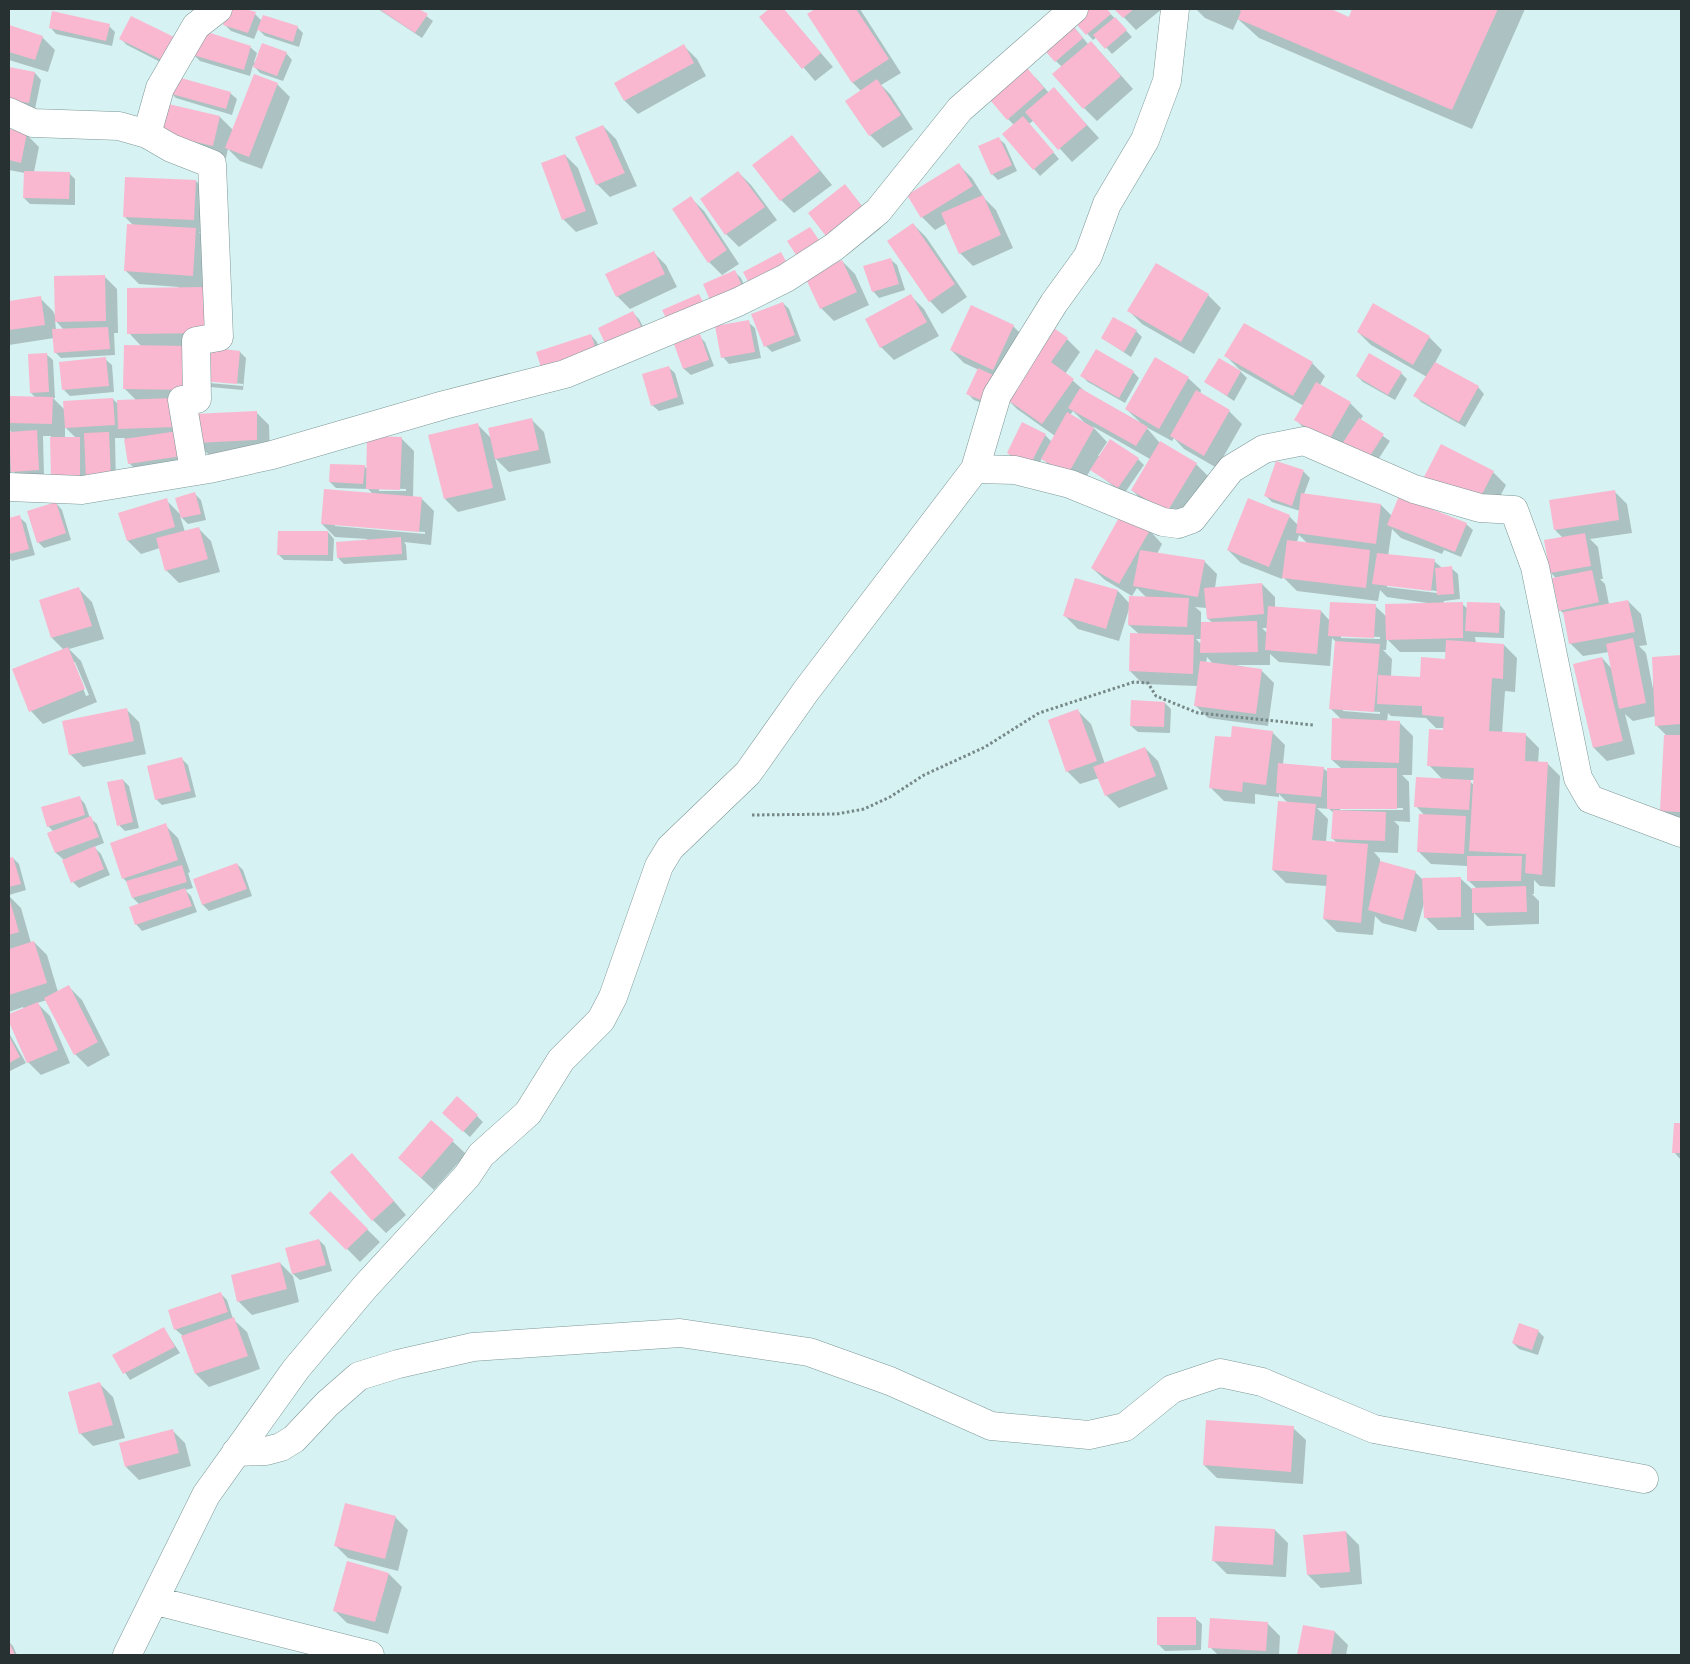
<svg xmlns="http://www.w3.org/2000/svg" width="1690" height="1664" font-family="Rubik,sans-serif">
	<rect width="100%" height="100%" fill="#d7f2f2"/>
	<!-- shadow -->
	<path fill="#0003" fill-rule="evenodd" d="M211,9H241L255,14L262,21L297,27L303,33L299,47L265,36L258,29L254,39L231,31L225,25L227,18Z
		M378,9H417L433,21L422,38Z
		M771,9H783L833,67L815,81L761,17Z
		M818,9H860L901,73L881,85L890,94L913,129L883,148L870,135L847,101L861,91L853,83L809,15Z
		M1081,9H1106L1132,37L1112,54L1097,37L1093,40L1072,17Z
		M1116,9H1162L1136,30Z
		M1196,9H1328L1349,18L1354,9H1525L1472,129L1259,38L1238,19L1233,30L1205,18Z
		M132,17L170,67L127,45L121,39Z
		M109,26L115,32L112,46L56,34L50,27Z
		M9,27L42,37L55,50L48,72L9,60Z
		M1074,27L1088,44L1091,42L1103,55L1133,89L1097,121L1084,108L1062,67L1056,61Z
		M684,46L697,59L706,76L638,114L625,101L616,83Z
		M250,47L257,53L254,62L256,63L286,53L292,60L283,81L260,73L253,65L250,76L200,61L194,55Z
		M9,68L35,73L41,80L35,109L9,104Z
		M1035,77L1049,93L1054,89L1099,138L1072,162L1034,120L1029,124L1059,159L1040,176L1004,134L1014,125L1008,119Z
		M277,84L290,97L262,169L240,161L228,149L226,158L172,145L165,104L220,117L234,131Z
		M170,92L230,93L237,99L232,115L176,98Z
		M603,126L616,139L637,186L610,197L597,184L576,138Z
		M9,131L26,134L39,147L34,172L69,173L75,179V205L30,204L24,198L25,173L9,170Z
		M792,136L832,185L794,213L781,200L754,165Z
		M998,138L1005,144L1017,171L998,180L992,174Z
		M565,155L578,168L598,224L576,232L563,219Z
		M959,165L972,178L985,199L996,210L1013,248L973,266L960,253L947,223L935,230L922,217Z
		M738,172L751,185L777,220L739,247L726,234Z
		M196,181L209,194L207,232H199L209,242L206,288L189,346L240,352L246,358L243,390L210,387L177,402L194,469L142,476L129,463L125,438H115L116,485L52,478L51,436H43L44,476L19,477L11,469V474H9V442L11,444L12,433L9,429V397L36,398L31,393L46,354L53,360L55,398H53L65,410L113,399L119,405L137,401L124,388L142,347L129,333L179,287L139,284L126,271L133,225L124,216ZM209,380L243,384V386L209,383ZM65,427L76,438H65Z
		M845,186L881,228L846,256L833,243Z
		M691,198L704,211L739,264L722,275L709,262L673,209Z
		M913,224L926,237L967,297L942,314L930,301Z
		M653,252L666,265L677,287L630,309L617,296Z
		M890,259L897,265L905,290L879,298L873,291Z
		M842,261L855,274L869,305L834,321L821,308Z
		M735,272L741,278L752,302L721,315Z
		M104,276L117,289L118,333H114L115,355L61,358L55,352L54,338L9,345V302L40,298L53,311L56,318ZM55,320L64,330H56Z
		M1208,295L1221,308L1194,354L1142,324L1129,311Z
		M911,296L924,309L939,336L894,360L881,347Z
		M783,303L789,309L801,341L772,352L766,346Z
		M1374,305L1429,337L1442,350L1435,363L1478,387L1484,394L1465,427L1421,402L1415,395L1427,377L1371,345L1358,332Z
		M633,313L639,319L646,332L610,351Z
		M748,322L755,328L761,358L729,364L723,357Z
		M1244,324L1312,363L1325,376L1320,385L1350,403L1363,416L1360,420L1390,441L1372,469L1309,433L1296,420L1304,406L1239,369L1226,356Z
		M1013,326L1026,339L989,406L974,400L968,394L979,370L964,363L951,350Z
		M1136,331L1142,337L1131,357L1102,338Z
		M591,335L597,342L603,362L544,372Z
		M699,336L705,342L714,366L691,375L684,369L675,345Z
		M1067,339L1080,352L1065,374L1086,392L1141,423L1126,409L1188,378L1201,390L1200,394L1229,411L1242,424L1217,468L1184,449L1174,438L1172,441L1146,427L1159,442L1196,464L1209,477L1180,524L1145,503L1132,490L1150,459L1092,426L1107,442L1098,456L1138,459L1144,465L1124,494L1091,469L1081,486L1055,471L1042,458L1036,470L1014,459L1008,453L1045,435L1052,442L1055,436L1017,409L1004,396ZM1073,411L1085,423L1070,415Z
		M105,359L112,365L114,392L70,396L64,390Z
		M668,367L675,373L684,404L659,411L652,405Z
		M1240,371L1247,378L1234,401L1206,382Z
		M1133,372L1139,378L1125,403L1088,382L1082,376Z
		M1401,373L1407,379L1395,400L1363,382L1357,376Z
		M256,412L269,425L270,453L210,456L197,443Z
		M531,419L544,432L551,463L509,472L495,458L506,500L458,512L445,499L477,424L491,438Z
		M401,438L414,451L413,498H421L434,511L431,545L404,542L406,545L407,560L344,564L338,558L368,539L335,537L322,524L373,494L368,489L336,488L330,482L364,466L368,470ZM379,488L406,489V491H379ZM335,524L425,532V534L335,526Z
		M1277,462L1304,472L1310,478L1304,494L1381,505L1392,516L1466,524L1473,530L1461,557L1444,550L1442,554L1401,538L1392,529L1388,556L1434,561L1442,568H1451L1458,574L1460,599L1444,601L1443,604H1462L1468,609L1499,604L1505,611L1504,638L1475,637L1476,643L1504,645L1517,658L1515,692L1505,691L1502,733L1526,735L1539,748L1538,763H1547L1560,776L1555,887L1540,886L1534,880V894H1532L1539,901V924L1487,926L1474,913V930H1438L1425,917L1424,903L1416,932L1382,923L1375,916L1373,935L1337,932L1324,919L1327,886L1286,883L1273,870L1288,803L1279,794V797L1255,794V804L1224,801L1211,788L1232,739L1272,732L1285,745L1283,764L1323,768L1329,773L1342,769L1332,760L1342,720L1330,708L1336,642L1332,638L1330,666L1279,662L1270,654V665H1235L1261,670L1274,683L1268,726L1208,718L1195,705L1198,686L1143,684L1130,671L1140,635L1129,625V609L1119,641L1078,629L1065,616L1118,591L1130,604L1147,598L1137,588L1132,596L1105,580L1092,568L1122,515L1150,531L1162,544L1157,554L1204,561L1217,574L1215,588L1262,584L1275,597V607L1321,611L1330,621L1375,606L1387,617L1434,604L1387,597L1380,590L1378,601L1297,591L1283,577L1282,579L1241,563L1228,550L1289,516L1298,525L1300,511L1272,502L1266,496ZM1299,535L1307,543L1297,542ZM1387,585L1437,591V593L1387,587ZM1195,607L1207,608L1208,619L1213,623L1201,624V612ZM1262,628H1268L1267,633ZM1341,635L1380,637V639L1341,638ZM1196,639H1202V645ZM1387,639L1400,652H1446V660L1421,678L1391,676L1392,659L1383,650H1386ZM1207,657L1213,664L1206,663ZM1343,709L1380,712V714L1343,711ZM1388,713L1391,716L1426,718L1436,728H1444L1429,765L1443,780L1416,806L1425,816L1418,851L1431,864L1468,866V880L1477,889H1472L1460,878L1422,879L1415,872L1380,863V859L1374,852L1398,853L1399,826L1394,821L1410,822L1409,782L1402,775H1412L1413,736L1400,723L1387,722ZM1468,780H1474V785ZM1340,807L1403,808V810H1340ZM1317,808L1329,809L1334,813L1333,839L1337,843L1326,842L1328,819Z
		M1493,472L1506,485L1490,516L1439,490Z
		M1614,491L1627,504L1632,533L1590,539L1598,547L1603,579H1600L1605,584L1609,604L1628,601L1641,614L1647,645L1639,646L1646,653L1653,689V658L1681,657V824L1674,823L1662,810L1666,735L1656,725V716L1633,721L1625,714L1635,754L1607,761L1594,748L1602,658L1612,669L1609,652L1583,656L1570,643L1564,614L1560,610L1557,579L1551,573L1545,541L1563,538L1555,530Z
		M195,494L201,500L206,520L188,524L180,516L185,532L198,528L211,541L220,572L179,583L166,570L160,548L141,554L128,541L120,513L166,500L181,515Z
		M56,503L62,510L71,540L44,548L38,542Z
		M19,517L26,523L35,555L12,561L9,558V520Z
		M328,532L334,539L333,561L284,560L278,554Z
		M79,589L92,602L104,639L69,649L81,661L97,702L43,724L31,711L64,650L52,638ZM73,662H75L89,695L86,696Z
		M1165,703L1171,709L1170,733L1138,732L1131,726Z
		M126,709L139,722L146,754L83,767L70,754Z
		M1078,711L1091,724L1105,764L1145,748L1158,761L1168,789L1119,808L1106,795L1099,778L1080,784L1067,771Z
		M182,759L188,765L196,797L162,805L156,799Z
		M123,780L129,786L139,828L125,831L119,825Z
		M79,797L85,804L90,818L97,824L104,843L94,847L101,854L110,875L79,888L73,882L63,859L56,853L49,834L54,832L48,826Z
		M165,825L178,838L190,872L188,873L193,888L185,890L191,896L197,912L142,931L136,924L140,905L133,898L128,883L123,878Z
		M13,858L19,864L26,890L9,895V859Z
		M237,864L243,870L252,896L209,911L203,905L194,880Z
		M9,896L21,908L31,943L34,942L47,955L58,992L69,987L82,1000L110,1055L88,1067L75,1054L47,1000L37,1003L50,1016L70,1063L41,1075L28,1062L9,1019V1016L24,1009L23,1007L9,1012Z
		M9,1033L26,1063L10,1071L9,1070Z
		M477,1116L483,1122L470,1137L450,1119Z
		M431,1121L466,1154L434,1190L399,1158Z
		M1676,1124H1681V1160L1674,1152Z
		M365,1168L406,1215L386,1233L373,1220Z
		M330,1193L380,1242L360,1262L311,1212Z
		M319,1240L325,1246L332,1271L300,1280L293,1274L287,1249Z
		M280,1263L293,1276L299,1302L252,1315L239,1302L232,1276Z
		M221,1294L227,1300L233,1319L247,1332L260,1369L209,1387L196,1374L182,1335L175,1329Z
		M164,1329L180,1353L130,1380L114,1356Z
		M1538,1331L1544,1337L1538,1355L1519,1349L1513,1343Z
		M100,1384L113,1397L125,1438L93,1446L80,1433Z
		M1293,1428L1306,1440L1303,1484L1217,1478L1204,1465Z
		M172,1430L185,1443L191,1466L139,1480L126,1467Z
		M395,1517L408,1530L398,1571L348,1558L335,1545Z
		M1275,1530L1288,1543L1286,1577L1227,1574L1214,1561Z
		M1346,1532L1359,1545L1362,1584L1321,1588L1308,1575Z
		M347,1563L389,1574L402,1587L388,1634L347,1623L334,1610Z
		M1195,1618L1202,1624L1201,1650L1165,1651L1158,1644Z
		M1267,1623L1280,1636L1279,1655H1218L1210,1647Z
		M1304,1627L1335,1632L1348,1645L1346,1655H1298Z
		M9,1642L13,1646L17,1655H9Z"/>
	<!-- building -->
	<path fill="#f9b8cf" d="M229,9H245L256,12L248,33L223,25Z
		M379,9H419L428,14L415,33Z
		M769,9H784L821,53L802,69L759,17Z
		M815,9H856L889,59L852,83L807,14Z
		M1079,9H1107L1111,14L1086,35L1070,17Z
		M1114,9H1134L1123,18Z
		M1237,9H1331L1349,17L1352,9H1498L1452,110L1238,19L1241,11Z
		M52,11L110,24L106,41L49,28Z
		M263,15L298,26L293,42L257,30Z
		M131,16L176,38L164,61L119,39Z
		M1115,17L1127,30L1105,49L1093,35Z
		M1068,20L1083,38L1055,62L1039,44Z
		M9,25L43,36L35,60L9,52Z
		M201,30L251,46L244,70L193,55Z
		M1091,41L1121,76L1083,109L1052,74Z
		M262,43L287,52L277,76L253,67Z
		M684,44L694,63L624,101L614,83Z
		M1022,62L1044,88L1007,120L985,94Z
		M9,67L35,72L29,103L9,100Z
		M254,74L278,83L249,157L225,148Z
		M174,76L231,92L226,109L168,93Z
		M877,79L901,115L869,136L845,101Z
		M1054,87L1087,125L1058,150L1025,112Z
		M164,103L220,116L213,146L157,133Z
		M1023,116L1054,152L1033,170L1002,134Z
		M603,125L625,173L596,185L575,137Z
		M9,129L27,133L21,163L9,160Z
		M792,135L820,171L780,201L752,165Z
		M999,137L1012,165L991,175L978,146Z
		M565,154L586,211L562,220L541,163Z
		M959,163L973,186L921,218L907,195Z
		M24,171L70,172L69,199L23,198Z
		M738,171L765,207L725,235L700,199Z
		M125,177L196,180L194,220L123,217Z
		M845,184L869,215L832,244L808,213Z
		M983,195L1001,235L959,254L941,213Z
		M691,196L727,250L708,263L672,209Z
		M913,223L955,284L929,302L887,241Z
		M127,224L196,228L193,276L124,271Z
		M810,227L823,246L800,261L787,241Z
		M654,251L665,274L616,297L605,274Z
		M781,252L789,267L751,287L743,272Z
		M891,258L899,284L872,292L863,266Z
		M842,260L857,292L820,309L805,277Z
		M1156,263L1209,294L1181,342L1127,311Z
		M735,270L746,295L714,309L703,284Z
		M105,275L106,321L55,322L54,276Z
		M207,287V333L127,334V288Z
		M699,294L707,310L670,326L662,310Z
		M911,294L927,322L880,348L865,319Z
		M41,296L45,325L9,330V301Z
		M783,302L795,335L764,347L751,314Z
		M1373,303L1430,336L1413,365L1357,332Z
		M971,305L1014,325L993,370L950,350Z
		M633,311L645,334L609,352L598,328Z
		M1113,317L1137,330L1124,352L1101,338Z
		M749,320L755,352L721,358L715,326Z
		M1244,323L1313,362L1293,396L1224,356Z
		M1051,326L1068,338L1051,362L1074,379L1042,424L1002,396Z
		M108,327L110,349L54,353L52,329Z
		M591,334L598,356L543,373L536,352Z
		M700,334L709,360L683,369L674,344Z
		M124,345L191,346V390L123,389Z
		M206,347L240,351L237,384L202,381Z
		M1096,349L1134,371L1119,398L1080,376Z
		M47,353L49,392L30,393L28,354Z
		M1369,353L1402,372L1388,395L1356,376Z
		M106,357L109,386L62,390L59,362Z
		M1155,357L1189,377L1159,429L1125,409Z
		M1219,358L1241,371L1227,396L1204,382Z
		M1435,362L1479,386L1459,422L1413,396Z
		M669,366L678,397L651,406L642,374Z
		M978,368L995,376L983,401L966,394Z
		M1316,382L1351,402L1329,440L1294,420Z
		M1080,388L1148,427L1136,446L1068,408Z
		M1196,390L1230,410L1204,456L1170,436Z
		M9,396L53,397L52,424L9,423Z
		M113,398L115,425L65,428L63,401Z
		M174,398L176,427L118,429L117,400Z
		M257,411V440L196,443L194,414Z
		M1067,412L1094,428L1068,474L1041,459Z
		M532,418L539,450L495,459L488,428Z
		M1359,418L1384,434L1365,464L1340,447Z
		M1022,422L1046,434L1030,465L1007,453Z
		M478,423L493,488L444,499L428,435Z
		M37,430L39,470L11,472L9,432Z
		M178,431L182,456L128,464L124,439Z
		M109,432L111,479L86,480L84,433Z
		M367,436L402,437L400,490L366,489Z
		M50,437H80V477L51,478Z
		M1110,439L1139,458L1118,488L1090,470Z
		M1160,441L1197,463L1167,512L1131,490Z
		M1441,444L1494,471L1477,504L1424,477Z
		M1276,461L1304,470L1292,506L1264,496Z
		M330,464L365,465L363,484L329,482Z
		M324,489L422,497L419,532L321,524Z
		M1615,490L1619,520L1554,530L1549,500Z
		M195,492L201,514L181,518L175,498Z
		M1301,493L1381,504L1376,544L1296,533Z
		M1399,496L1467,523L1455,552L1387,525Z
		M167,498L175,527L127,541L118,513Z
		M1248,498L1290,515L1269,567L1227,550Z
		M56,502L66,533L37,543L27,511Z
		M1121,514L1150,530L1119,584L1091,568Z
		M20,515L29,549L9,554V518Z
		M199,527L208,559L165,571L156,538Z
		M278,531H328V555H277Z
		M1585,533L1591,566L1550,573L1544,540Z
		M401,537L402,554L337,558L336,542Z
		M1287,540L1370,550L1366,588L1282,578Z
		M1140,550L1205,560L1198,597L1133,586Z
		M1377,553L1435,559L1431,591L1372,584Z
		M1452,566L1454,594L1437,595L1435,568Z
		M1592,570L1599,602L1559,611L1552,578Z
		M1075,578L1118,590L1106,629L1063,616Z
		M1262,583L1264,614L1207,619L1204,588Z
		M79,587L92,626L51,638L39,600Z
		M1129,596L1189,598L1187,627L1128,625Z
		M1628,600L1635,632L1569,644L1563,612Z
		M1330,602L1376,604L1374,638L1328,636Z
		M1463,602V638L1386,640L1385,604Z
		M1467,602L1500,603L1499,633L1465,631Z
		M1268,606L1321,610L1317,654L1265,650Z
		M1257,621L1258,652L1200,653L1201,622Z
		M1130,633L1194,635L1193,674L1129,671Z
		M1633,638L1646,703L1619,709L1606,644Z
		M1446,640L1504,644L1503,679L1492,678L1489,731L1526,733L1525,761L1548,762L1542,875L1525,873L1526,854L1469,851L1474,768L1427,766L1429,729L1443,730L1444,717L1422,715V706L1377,704L1378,675L1420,677L1421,657L1445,659Z
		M1335,641L1380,644L1374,712L1329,709Z
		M68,647L85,689L29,712L12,669Z
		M1681,655V724L1655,726L1652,657Z
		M1602,657L1623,741L1593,748L1573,664Z
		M1200,661L1262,669L1256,714L1194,706Z
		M1131,700L1165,702L1164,727L1130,726Z
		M127,708L134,741L69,755L62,721Z
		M1078,709L1097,761L1066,772L1048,720Z
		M1332,718L1400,721L1399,763L1331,760Z
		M1232,726L1273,731L1266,785L1243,782L1242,792L1209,788L1215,736L1231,737Z
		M1664,735H1681V812L1660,811Z
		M1145,747L1156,776L1105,796L1093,767Z
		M182,757L191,791L155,800L147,766Z
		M1278,763L1324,767L1321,797L1276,793Z
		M1327,768H1397V809H1327Z
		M1416,777L1471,780L1469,810L1414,807Z
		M123,779L133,822L117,826L107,782Z
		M80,796L85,815L47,827L41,807Z
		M1278,801L1316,804L1312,840L1368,844L1361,923L1323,919L1327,875L1272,870Z
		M1333,810L1386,812L1385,841L1331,839Z
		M1419,814L1466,816L1464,854L1417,852Z
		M91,816L99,837L55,853L47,833Z
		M166,823L178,860L122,879L110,843Z
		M95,846L104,869L71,883L62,860Z
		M1467,856H1522L1521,881H1467Z
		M13,857L21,884L9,887V858Z
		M1380,861L1416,871L1403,920L1368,910Z
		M237,863L247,889L202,905L193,879Z
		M182,865L187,882L132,898L126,881Z
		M1461,877V917L1424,918L1422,878Z
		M1526,886L1527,912L1472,913V888Z
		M185,888L192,906L135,925L129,907Z
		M9,897L19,932L9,935Z
		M34,941L47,983L9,995V949Z
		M69,985L98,1042L74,1055L44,998Z
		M38,1002L58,1050L27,1063L9,1022V1014Z
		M9,1036L20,1057L9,1063Z
		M457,1096L478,1115L463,1132L442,1113Z
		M431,1120L454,1140L421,1178L398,1158Z
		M1674,1123H1681V1153H1672Z
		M352,1153L394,1201L372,1221L330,1172Z
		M330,1191L368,1229L346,1250L309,1213Z
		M319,1239L326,1265L292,1274L285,1248Z
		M280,1262L287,1289L237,1302L231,1275Z
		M221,1292L228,1312L174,1330L168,1310Z
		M234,1317L248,1356L195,1374L181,1336Z
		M1519,1323L1539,1330L1532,1350L1512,1343Z
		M164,1327L175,1347L123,1374L112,1355Z
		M100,1382L113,1425L79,1434L68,1392Z
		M1206,1420L1294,1426L1291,1472L1203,1465Z
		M173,1429L179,1453L125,1467L119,1443Z
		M345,1503L396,1516L385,1559L334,1546Z
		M1215,1526L1275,1529L1273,1565L1212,1561Z
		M1346,1531L1350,1572L1307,1575L1303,1535Z
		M347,1561L389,1573L375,1622L333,1611Z
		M1157,1617H1196V1645H1157Z
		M1210,1618L1268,1622L1266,1651L1208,1648Z
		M1303,1625L1335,1631L1331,1655H1297Z
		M9,1642L15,1655H9Z"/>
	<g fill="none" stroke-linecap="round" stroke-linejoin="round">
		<!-- street casing -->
		<g stroke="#7e9797" stroke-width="29">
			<path id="street" d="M9,112L33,123L119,126L147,134L171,148L212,164L219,337L196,341L197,399L182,400L194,471
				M147,134L160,88L196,26L218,9
				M975,469L1015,470L1070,484L1163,522L1178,524L1192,519L1231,469L1264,449L1304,441L1414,489L1480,508L1514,510L1535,567L1578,778L1590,799L1681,833
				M9,487L82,490L209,469L272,455L444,405L565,374L738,302L786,278L834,247L878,211L960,109L1074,9
				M236,1452L266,1451L281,1447L294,1439L327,1404L359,1376L398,1364L473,1347L680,1333L809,1352L890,1381L991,1426L1089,1435L1125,1427L1172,1389L1220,1373L1262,1382L1374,1429L1644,1479
				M156,1601L370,1655
				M127,1655L206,1495L296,1369L365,1287L467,1176L481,1155L528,1113L561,1060L601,1020L613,997L659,866L670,848L748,773L806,691L975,469L997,395L1054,303L1088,256L1107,204L1145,140L1167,81L1175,9"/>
		</g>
		<!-- path -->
		<path stroke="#788" stroke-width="3" stroke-dasharray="2.5 2.5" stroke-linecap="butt" d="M752,815L837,814L864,809L890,797L924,775L985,747L1039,713L1134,682L1148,683L1156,696L1198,713L1313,725"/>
		<!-- street -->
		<use href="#street" stroke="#fff" stroke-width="28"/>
	</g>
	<!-- border -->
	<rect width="1690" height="1664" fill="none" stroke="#273131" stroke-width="20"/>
</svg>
